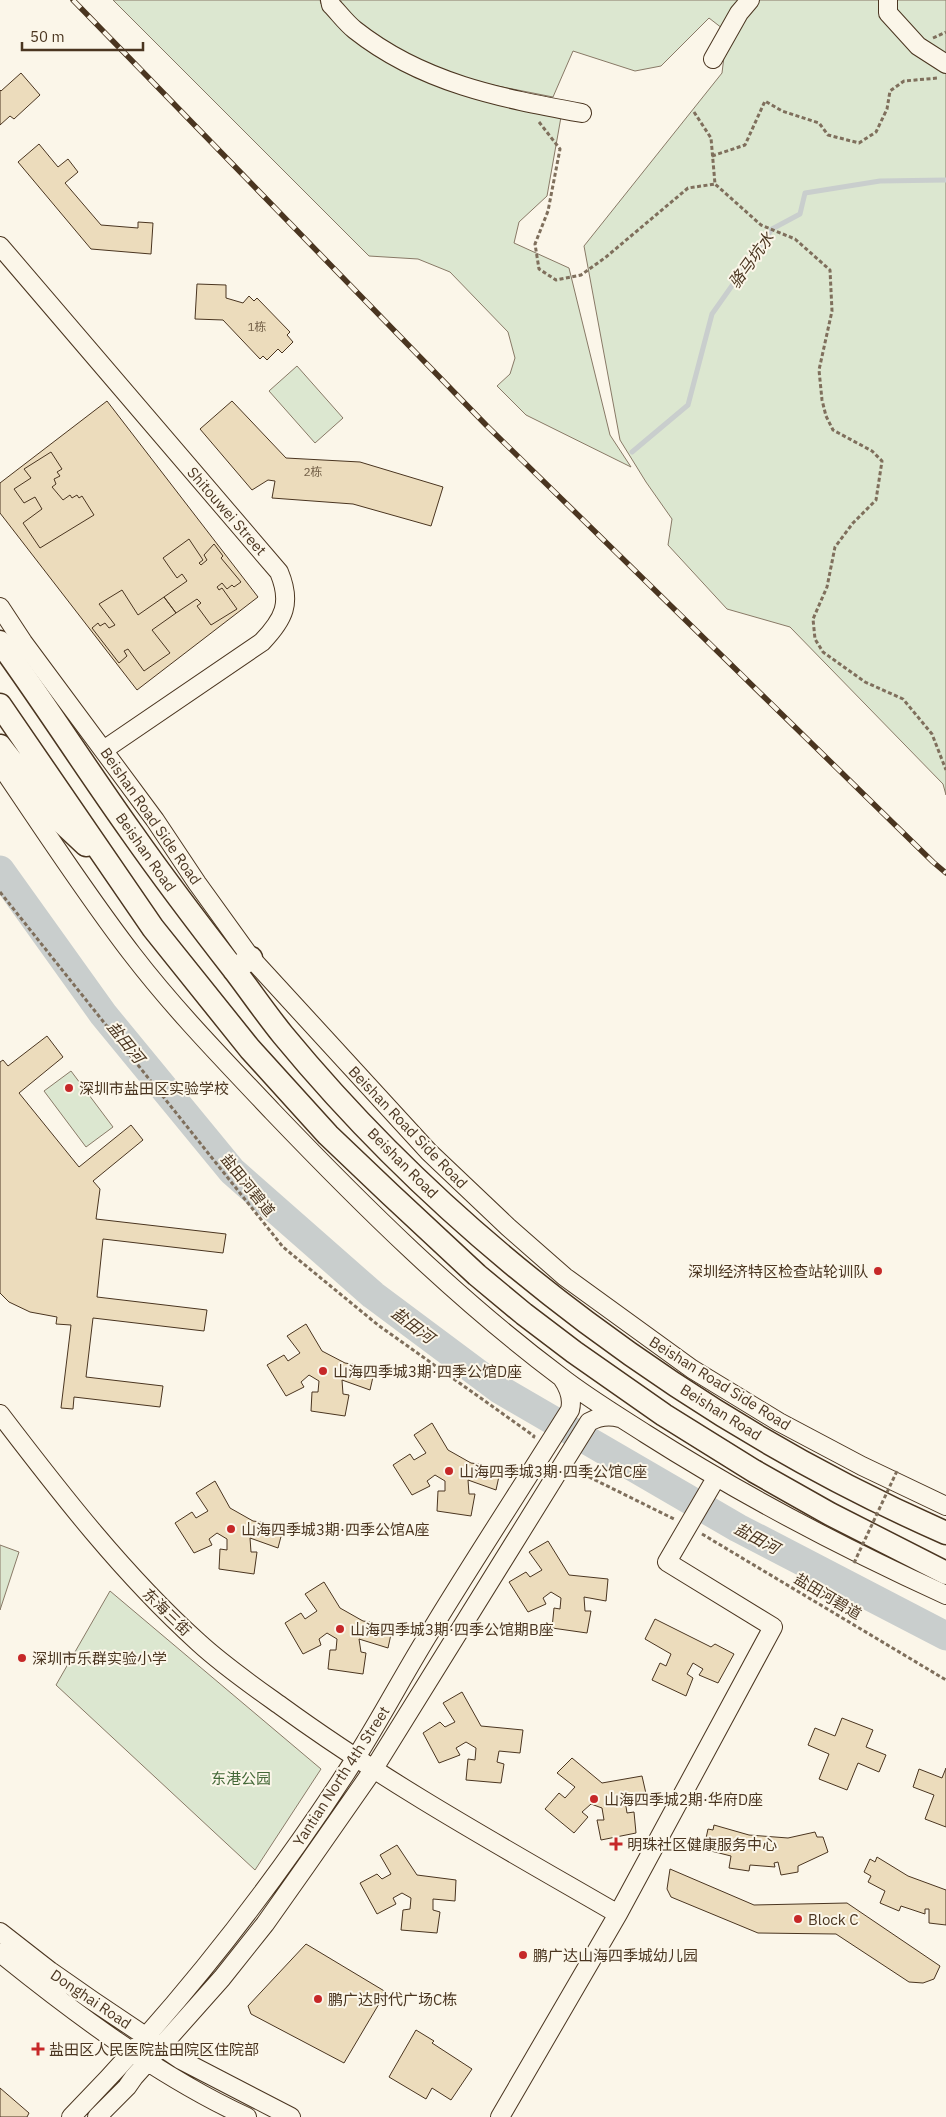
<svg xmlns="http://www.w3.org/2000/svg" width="946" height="2117" font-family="'IBM Plex Sans','Noto Sans SC',sans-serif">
	<rect width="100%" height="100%" fill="#fbf6e9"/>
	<!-- green -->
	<path fill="#dce7d0" stroke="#887966" d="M113,0H320L321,4L355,36L561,117L547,196L519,222L514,243L569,268L610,435L631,467L526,415L497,386L510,374L515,358L508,332L450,272L418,259L369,256Z
		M340,0H946V795L943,784L790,627L727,609L668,545L672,519L646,482L620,440L584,246L722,73L727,32L709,18L661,66L635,71L573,51L553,97L462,79L418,65L349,15Z
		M297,366L343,418L315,443L269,391Z
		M71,1071L113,1127L86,1147L44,1091Z
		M0,1545L19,1552L0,1610Z
		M110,1591L321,1769L255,1870L56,1685Z"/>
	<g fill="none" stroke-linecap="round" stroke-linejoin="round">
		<!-- stream -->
		<path stroke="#c9cecd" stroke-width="5" d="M632,452L688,405L712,314L772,229L800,214L805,193L880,181L946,180"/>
		<!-- river -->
		<path stroke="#c9cecd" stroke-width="29" d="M0,870L103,1014L232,1171L373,1295L499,1389L738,1528L946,1636"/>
	</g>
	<!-- building -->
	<path fill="#ecdcbc" stroke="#4a3520" d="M21,73L40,95L14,119L10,116L0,125V90L1,91Z
		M39,144L58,167L68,159L78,172L65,183L101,225L138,228V222L153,223L151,254L91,249L18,162Z
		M197,284L226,285V298L243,303L249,296L254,301L257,298L290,332L287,335L293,342L282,353L278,349L267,360L263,356L260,359L223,320L195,319Z
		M107,401L258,597L137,690L0,513V483Z
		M232,401L286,458L360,462L443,487L431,526L353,504L272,498L275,481L268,480L252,490L200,429Z
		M51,452L62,469L57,472L60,476L54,479L56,484L52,487L63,500L70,495L72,498L77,495L79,498L82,496L94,515L40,548L23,523L42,509L35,497L24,503L14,489L31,478L24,469Z
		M189,539L203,560L199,563L201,565L207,560L204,555L214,544L223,556L221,558L241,582L234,587L232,585L227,589L222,583L217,587L219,590L222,588L237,609L211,625L197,606L201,603L197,599L176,613L164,597L187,581L182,574L177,578L163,558Z
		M122,590L138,615L164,597L176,613L152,630L170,653L144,671L128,649L124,651L127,656L119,663L92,628L98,623L100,626L105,623L109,628L115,625L99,604Z
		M47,1036L63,1057L19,1093L79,1167L131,1125L143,1140L93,1181L100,1189L96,1219L226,1234L223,1253L103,1239L97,1297L207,1310L204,1331L93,1318L86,1377L163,1386L160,1407L74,1397L73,1409L61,1408L71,1325L56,1324L57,1317L30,1312L9,1302L0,1293V1062L3,1060L8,1066Z
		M306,1324L322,1351L345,1363L375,1368L370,1390L342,1380L343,1394L349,1395L345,1416L311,1411L312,1392H318L319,1381L309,1375L301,1382L304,1387L286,1396L267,1365L284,1355L288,1361L300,1353L287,1336Z
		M432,1423L448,1450L471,1463L501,1467L496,1490L468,1480L469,1494H475L471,1516L437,1511L438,1491H445V1481L435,1475L427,1481L430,1486L412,1495L393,1465L410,1454L414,1460L426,1453L414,1435Z
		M215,1481L230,1508L253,1521L284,1525L278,1548L250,1538L251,1552H257L254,1574L219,1569L220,1549L227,1550V1539L217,1533L209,1539L212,1545L194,1553L175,1523L192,1512L196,1518L208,1511L196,1493Z
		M548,1541L569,1575L608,1579L606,1601L584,1597L585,1611H591L587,1633L552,1628L554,1608L560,1609L561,1598L551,1592L543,1598L546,1604L528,1612L509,1582L526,1572L530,1577L542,1570L529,1552Z
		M324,1582L340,1608L363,1621L393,1625L388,1648L359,1639L361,1652L366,1653L363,1674L328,1669L330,1650H336L337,1639L327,1633L319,1639L321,1645L303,1654L285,1623L301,1613L305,1619L317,1611L305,1594Z
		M655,1619L711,1647L715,1644L734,1654L718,1683L699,1675L703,1669L693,1663L687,1674L693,1678L686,1696L652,1680L660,1663L666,1666L671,1654L645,1639Z
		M462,1692L481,1726L523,1730L520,1753L499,1751L497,1762L504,1764L501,1783L466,1780L468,1759L475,1760L476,1748L466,1742L456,1748L460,1755L439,1763L423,1733L440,1722L445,1727L455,1722L443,1703Z
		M842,1718L873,1730L866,1747L886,1755L879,1772L858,1763L847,1790L819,1779L829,1754L808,1745L815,1728L835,1736Z
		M572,1758L602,1783L642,1776L647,1798L625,1800L627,1813L634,1812L636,1833L601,1840L597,1820H604L602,1808L591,1804L582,1812L588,1817L574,1833L545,1809L559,1793L565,1798L575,1787L557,1773Z
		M946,1768V1827L925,1819L934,1795L913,1787L919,1769L942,1778Z
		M714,1825L749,1835L788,1838L815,1832L817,1837H823L828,1852L798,1866V1872L781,1875L778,1862L774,1863L775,1867L750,1865L749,1871L729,1868L731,1856L711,1851L713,1845L705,1843L708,1829L713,1830Z
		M397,1845L417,1875L456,1880L455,1901L433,1899V1910L440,1912L437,1933L401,1930L403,1910L410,1909L411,1898L402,1893L393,1898L396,1904L377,1914L360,1883L377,1874L382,1879L391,1874L380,1855Z
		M877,1857L908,1876L946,1890V1925L929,1923V1909H925V1914L901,1906L899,1911L880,1903L885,1891L868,1882L871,1876L864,1872L870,1859L875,1862Z
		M670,1869L754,1905L847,1903L940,1966L934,1979L923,1983L909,1982L836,1934L758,1933L671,1897L667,1889Z
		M306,1944L386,1992L344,2063L251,2014L248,2006Z
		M416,2030L434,2041L432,2043L472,2069L451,2100L432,2088L426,2099L389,2077Z
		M0,2088L29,2113L27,2117H0Z"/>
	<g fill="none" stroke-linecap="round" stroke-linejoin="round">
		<!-- minor casing -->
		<g stroke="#4a3520" stroke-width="20">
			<path id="minor" d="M330,0L331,5C339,13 346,23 355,30C422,83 500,98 582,113
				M888,0V13L918,46L946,64
				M713,59L739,13L750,0
				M0,246L279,572C292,603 284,619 262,642L105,749
				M0,607L23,642L155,820L197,883L251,958L429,1152L508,1227L565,1277L692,1369L779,1422L862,1466L946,1506
				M0,765C43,828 85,893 132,954C175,1010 225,1061 273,1112C363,1206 457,1299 561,1377C588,1398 618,1416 646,1434C742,1495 843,1548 946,1595
				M0,1414C61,1494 123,1574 198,1642C224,1666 253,1686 281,1706C388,1784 504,1848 618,1914
				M0,1932L50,1971L93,2001L181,2060L291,2117
				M0,1953C74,2013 160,2077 247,2117
				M71,2117C178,2008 272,1888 355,1759C383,1715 407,1668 435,1624C479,1552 525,1482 570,1410C573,1398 569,1388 562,1378
				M97,2117L127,2087L134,2077L222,1978L265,1924L306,1866L373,1770L589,1422C599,1416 609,1415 620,1418
				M500,2117L618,1914L773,1627L667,1562L716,1478"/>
		</g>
		<!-- major casing -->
		<g stroke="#4a3520" stroke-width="25">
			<path id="major" d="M0,642C45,704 87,770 132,833C165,880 200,926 235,971C251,992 266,1014 283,1035C457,1246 696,1423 946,1533
				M0,705L153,928L250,1049L328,1135L390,1194L477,1275L524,1314L574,1352L664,1415L754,1471L830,1514L946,1573
				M0,746L54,815L86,845
				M234,970L251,958"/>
		</g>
		<!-- path -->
		<path stroke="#7f6f5c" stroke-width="3" stroke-dasharray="4 2.5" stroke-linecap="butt" d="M933,38L946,32
			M694,112L711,138L715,184L761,225L795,239L830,270L832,311L819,370L822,400L826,416L833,430L872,451L882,461L876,500L853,523L835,547L827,587L813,619L815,639L823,652L865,682L903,699L932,734L946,770
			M539,122L560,149L548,211L535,244L539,269L556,280L581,275L606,257L688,188L715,184
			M712,156L745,145L765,101L782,111L819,123L828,135L859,143L876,132L887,109L890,91L904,81L938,78
			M0,892L283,1247L378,1325L534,1436L533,1438
			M577,1471L674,1519
			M702,1534L946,1680"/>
		<!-- minor -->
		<use href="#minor" stroke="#fbf6e9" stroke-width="18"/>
		<!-- major -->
		<use href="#major" stroke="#fbf6e9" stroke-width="22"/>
		<!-- rail casing -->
		<g stroke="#4a3520" stroke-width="5.5">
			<path id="rail" d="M73,0L487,426L933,862L946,873"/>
		</g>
		<!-- rail -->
		<use href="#rail" stroke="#fbf6e9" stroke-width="4" stroke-dasharray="11" stroke-linecap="butt"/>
		<!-- path-bridge -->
		<path stroke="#7f6f5c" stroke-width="3" stroke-dasharray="4 2.5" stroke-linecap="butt" d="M854,1563L897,1471"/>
	</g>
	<!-- markers -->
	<g fill="#c62828" stroke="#fbf6e9" stroke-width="2">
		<circle cx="69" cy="1088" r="5"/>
		<circle cx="878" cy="1271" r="5"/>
		<circle cx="323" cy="1371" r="5"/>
		<circle cx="449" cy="1471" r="5"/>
		<circle cx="231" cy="1529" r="5"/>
		<circle cx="340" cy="1629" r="5"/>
		<circle cx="22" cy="1658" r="5"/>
		<circle cx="594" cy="1799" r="5"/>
		<path d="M613.5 1836.5h5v5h5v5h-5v5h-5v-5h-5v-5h5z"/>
		<circle cx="798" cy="1919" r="5"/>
		<circle cx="523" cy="1955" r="5"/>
		<circle cx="318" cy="1999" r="5"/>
		<path d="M35.5 2041.5h5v5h5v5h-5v5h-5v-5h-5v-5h5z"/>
	</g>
	<g text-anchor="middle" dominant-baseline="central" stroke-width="4" stroke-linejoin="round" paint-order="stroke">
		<!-- number labels -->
		<g font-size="12" fill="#725f47">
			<text x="257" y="326">1栋</text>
			<text x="313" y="471">2栋</text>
		</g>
		<!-- street labels -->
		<g font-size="15" fill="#4a3520" stroke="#fbf6e9">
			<text transform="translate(227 511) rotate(49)">Shitouwei Street</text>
			<text transform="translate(151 816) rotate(55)">Beishan Road Side Road</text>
			<text transform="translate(146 852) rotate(55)">Beishan Road</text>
			<text transform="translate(408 1127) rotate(46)">Beishan Road Side Road</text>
			<text transform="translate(403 1163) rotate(45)">Beishan Road</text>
			<text transform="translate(248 1185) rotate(51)">盐田河碧道</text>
			<text transform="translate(720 1383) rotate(32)">Beishan Road Side Road</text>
			<text transform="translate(721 1412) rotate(32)">Beishan Road</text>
			<text transform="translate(828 1596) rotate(31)">盐田河碧道</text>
			<text transform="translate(167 1612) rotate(44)">东海三街</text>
			<text transform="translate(341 1776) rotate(-57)">Yantian North 4th Street</text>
			<text transform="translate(91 1999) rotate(34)">Donghai Road</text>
		</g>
		<!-- poi labels -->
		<g font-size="15" fill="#4a3520" stroke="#fbf6e9" text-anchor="start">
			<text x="79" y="1088">深圳市盐田区实验学校</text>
			<text x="868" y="1271" text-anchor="end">深圳经济特区检查站轮训队</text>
			<text x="333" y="1371">山海四季城3期·四季公馆D座</text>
			<text x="459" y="1471">山海四季城3期·四季公馆C座</text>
			<text x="241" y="1529">山海四季城3期·四季公馆A座</text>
			<text x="350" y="1629">山海四季城3期·四季公馆期B座</text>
			<text x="32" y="1658">深圳市乐群实验小学</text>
			<text x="604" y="1799">山海四季城2期·华府D座</text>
			<text x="627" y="1844">明珠社区健康服务中心</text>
			<text x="808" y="1919">Block C</text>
			<text x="533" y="1955">鹏广达山海四季城幼儿园</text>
			<text x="328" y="1999">鹏广达时代广场C栋</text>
			<text x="49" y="2049">盐田区人民医院盐田院区住院部</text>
		</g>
		<!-- park labels -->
		<g font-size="15" fill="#436837" stroke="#fbf6e9">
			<text x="241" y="1778">东港公园</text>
		</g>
		<!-- water labels -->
		<g font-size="16" font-style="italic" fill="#4a3520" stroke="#fbf6e9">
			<text transform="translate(751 260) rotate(-54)">骆马坑水</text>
			<text transform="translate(126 1042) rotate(51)">盐田河</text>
			<text transform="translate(413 1325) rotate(37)">盐田河</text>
			<text transform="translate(757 1538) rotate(28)">盐田河</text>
		</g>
	</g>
	<!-- scale -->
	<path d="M22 42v8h121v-8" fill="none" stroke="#4a3520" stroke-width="2.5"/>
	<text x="30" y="42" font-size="15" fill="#4a3520" stroke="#fbf6e9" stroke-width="4" paint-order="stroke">50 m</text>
</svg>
